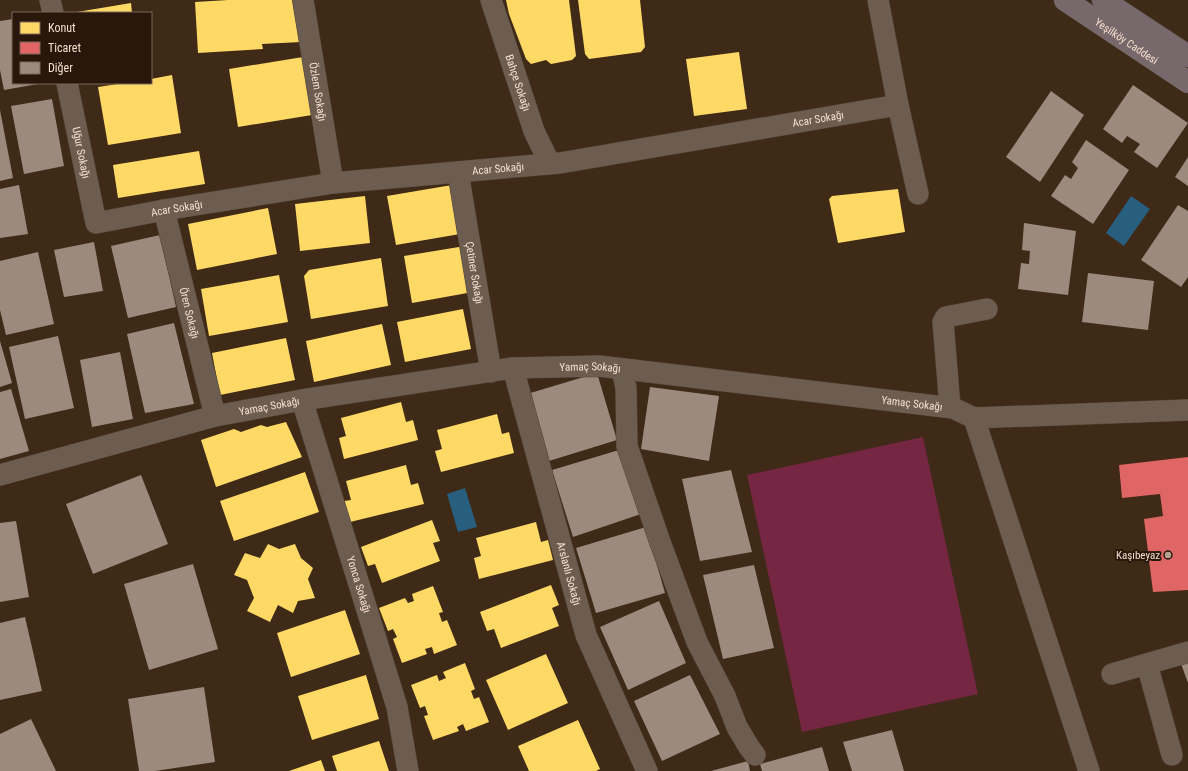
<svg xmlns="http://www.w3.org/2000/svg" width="1188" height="771" font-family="'Roboto Condensed',sans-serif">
	<rect width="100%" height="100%" fill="#3e2a16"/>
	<!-- pitch -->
	<path fill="#742642" d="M923,437L978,694L802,732L747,475Z"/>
	<!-- water -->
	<path fill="#285e7e" d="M1131,196L1150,209L1124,246L1106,233Z
		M465,488L477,527L458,532L447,494Z"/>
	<!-- homes -->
	<path fill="#ffd966" d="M228,0H299L301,42L262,44L263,49L198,53L195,2Z
		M506,0H569L576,56L572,60L551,64L546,60L531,64L526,59L509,14Z
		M578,0H640L645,47L641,52L589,59L585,54Z
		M131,3L132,13H77V12Z
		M739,52L747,109L694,116L686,59Z
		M303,57L312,115L238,127L229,69Z
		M172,75L181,133L108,145L98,87L124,83H151V79Z
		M199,151L205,184L118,198L113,165Z
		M452,185L460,234L396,245L387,196Z
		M898,189L905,232L838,243L829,199L832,196Z
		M365,196L370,243L300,251L295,204Z
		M268,208L277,254L197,270L188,224Z
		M465,246L473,292L412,303L404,256Z
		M381,258L388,306L311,319L304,276L309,270Z
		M279,275L288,322L209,336L201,289Z
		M463,309L471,349L405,362L397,322Z
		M382,324L391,365L314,382L306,341Z
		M286,338L295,380L220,395L212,353Z
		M401,402L406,422L413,420L418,440L344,459L339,438L346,436L341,418Z
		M497,414L502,434L509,432L514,453L441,472L435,451L442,449L437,430Z
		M286,422L302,457L216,487L201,440L234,429L241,432L261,425L267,427Z
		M406,465L411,485L418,483L424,504L350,522L344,501L351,500L346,481Z
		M305,472L319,512L234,541L220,501Z
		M432,520L440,541L433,543L440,561L382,583L375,564L368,566L361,547Z
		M536,522L541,542L548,540L553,560L479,579L474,558L481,556L476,538Z
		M268,544L279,549L295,544L301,558L313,568L308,579L315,598L298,601L293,613L278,605L270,622L247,611L254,598L247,580L234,575L245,553L260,558Z
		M551,585L559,605L552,608L559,626L501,648L494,629L487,631L480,612Z
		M433,586L443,612L439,613L442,622L447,620L457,645L434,654L432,647L425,649L427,654L402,663L393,639L397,637L393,629L388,631L379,608L405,598L408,603L414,601L412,594Z
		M345,610L360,654L291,677L277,633Z
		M546,654L568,703L508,730L486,680Z
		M465,663L475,689L471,691L474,699L479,697L489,722L466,731L463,724L457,727L459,731L433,740L424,716L428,715L425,706L420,708L411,685L437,675L439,681L446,678L443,672Z
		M366,675L379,719L312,740L298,696Z
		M578,720L600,769L596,771H529L518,746Z
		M379,741L389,771H337L332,756Z
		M321,760L325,771H289Z"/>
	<!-- shops -->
	<path fill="#e06666" d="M1188,457V590L1153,592L1144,519L1163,516L1160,494L1122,498L1119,465Z"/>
	<!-- building -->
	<path fill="#9c8a7e" d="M13,19V83L38,84L4,90L0,70V21Z
		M1133,85L1188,123L1157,168L1134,152L1140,144L1127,136L1122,143L1103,129Z
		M1051,91L1084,115L1040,182L1006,157Z
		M52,99L64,166L24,174L11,106Z
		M0,110L13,178L0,181Z
		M1086,140L1129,170L1093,224L1051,196L1065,175L1071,179L1078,168L1072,162Z
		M1188,157V186L1175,177Z
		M19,185L28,234L0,238V189Z
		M1178,205L1188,211V277L1181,287L1141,260Z
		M1024,223L1076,231L1068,295L1018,289L1021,263L1029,264L1030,251L1022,250Z
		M160,235L176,307L128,318L111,246Z
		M94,242L103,291L64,297L54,250Z
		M38,252L54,324L6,335L0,310V261Z
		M1088,273L1154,281L1148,330L1082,322Z
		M174,323L194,404L145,413L127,334Z
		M58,336L74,408L25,419L9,347Z
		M0,341L12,383L0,387Z
		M120,352L133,419L92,427L80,360Z
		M597,373L617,440L549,461L527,394Z
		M650,387L719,396L709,461L641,449Z
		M11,389L29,451L0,459V392Z
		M619,450L641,514L573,537L552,470Z
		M731,470L752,552L700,561L682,479Z
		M141,475L168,544L93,574L66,504Z
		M16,521L29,597L0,602V523Z
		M646,527L665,593L596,613L576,548Z
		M193,564L218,649L149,670L124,584Z
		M754,565L774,648L723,659L703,575Z
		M659,601L686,663L628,690L600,627Z
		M25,617L42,691L0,700V623Z
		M1188,659V683L1180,661Z
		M690,675L720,734L662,761L634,701Z
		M204,687L215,762L155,771H139L128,699Z
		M31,719L56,771H0V734Z
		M892,730L904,771H852L843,742Z
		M822,747L829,771H762L760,764Z
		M748,761L750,771H711Z"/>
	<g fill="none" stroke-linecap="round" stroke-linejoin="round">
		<!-- minor casing -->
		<g stroke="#554538" stroke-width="22">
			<g id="minor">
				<path d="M50,0L53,13"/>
				<path id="s1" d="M303,0L333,183"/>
				<path id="s2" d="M491,0L534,131L550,164"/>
				<path d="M878,0L898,105L918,194"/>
				<path id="s3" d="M67,83L96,223L164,210L333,183L560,163L898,105"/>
				<path id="s4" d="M458,172L491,372"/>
				<path id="s5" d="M164,210L215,416"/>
				<path id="s6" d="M513,368L586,635L647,771"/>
				<path d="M622,369L626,388L627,446L660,542L697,642L725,696L737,727L749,747L755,755"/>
				<path id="s7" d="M302,400L397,707L408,771"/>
				<path d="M950,407L943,322L946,317L987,309"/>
				<path d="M974,418L1089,771"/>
				<path id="s8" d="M0,475L215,416L302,400L513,368L599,366L953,408L974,418L1188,410"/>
				<path d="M1147,664L1172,755"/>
				<path d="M1112,674L1188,652"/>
			</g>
		</g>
		<!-- highway casing -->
		<g stroke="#554538" stroke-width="23">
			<g id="highway">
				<path id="s9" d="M1065,0L1188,82"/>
				<path d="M1103,0L1188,56"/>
			</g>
		</g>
		<!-- minor -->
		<use href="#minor" stroke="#6c5d50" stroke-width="21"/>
		<!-- highway -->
		<use href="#highway" stroke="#77686c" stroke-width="22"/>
	</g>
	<!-- markers -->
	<circle fill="#b6a08e" stroke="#28170a" stroke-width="1.5" cx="1168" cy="555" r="4"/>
	<g text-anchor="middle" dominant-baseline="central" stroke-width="4" stroke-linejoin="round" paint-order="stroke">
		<!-- street labels -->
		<g font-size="11" fill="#f7dfce" stroke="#28170a">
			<text stroke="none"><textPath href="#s9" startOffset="74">Yeşilköy Caddesi</textPath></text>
			<text stroke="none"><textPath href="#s2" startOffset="87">Bahçe Sokağı</textPath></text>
			<text stroke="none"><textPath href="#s1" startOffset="93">Özlem Sokağı</textPath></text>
			<text stroke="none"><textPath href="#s3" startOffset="873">Acar Sokağı</textPath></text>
			<text stroke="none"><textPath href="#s3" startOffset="71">Uğur Sokağı</textPath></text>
			<text stroke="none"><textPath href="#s3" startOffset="549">Acar Sokağı</textPath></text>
			<text stroke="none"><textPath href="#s3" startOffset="225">Acar Sokağı</textPath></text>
			<text stroke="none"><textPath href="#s4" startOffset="102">Çetiner Sokağı</textPath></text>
			<text stroke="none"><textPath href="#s5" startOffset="106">Ören Sokağı</textPath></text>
			<text stroke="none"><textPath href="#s8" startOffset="602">Yamaç Sokağı</textPath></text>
			<text stroke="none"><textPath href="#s8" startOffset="926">Yamaç Sokağı</textPath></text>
			<text stroke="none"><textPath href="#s8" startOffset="278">Yamaç Sokağı</textPath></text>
			<text stroke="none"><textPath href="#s6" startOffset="213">Arslanlı Sokağı</textPath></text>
			<text stroke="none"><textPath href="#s7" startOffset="193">Yonca Sokağı</textPath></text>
		</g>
		<!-- poi labels -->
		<g font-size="11" fill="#f7dfce" stroke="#28170a" text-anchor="end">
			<text x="1160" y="555">Kaşıbeyaz</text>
		</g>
	</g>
	<!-- legend -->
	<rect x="12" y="12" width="140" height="72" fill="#28170a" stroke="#7b6758"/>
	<rect x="20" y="22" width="20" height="12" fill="#ffd966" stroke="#7b6758"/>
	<text x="48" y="32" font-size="12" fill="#f7dfce">Konut</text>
	<rect x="20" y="42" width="20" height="12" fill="#e06666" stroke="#7b6758"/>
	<text x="48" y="52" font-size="12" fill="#f7dfce">Ticaret</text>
	<rect x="20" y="62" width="20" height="12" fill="#9c8a7e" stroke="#7b6758"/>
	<text x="48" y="72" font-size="12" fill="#f7dfce">Diğer</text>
</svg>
